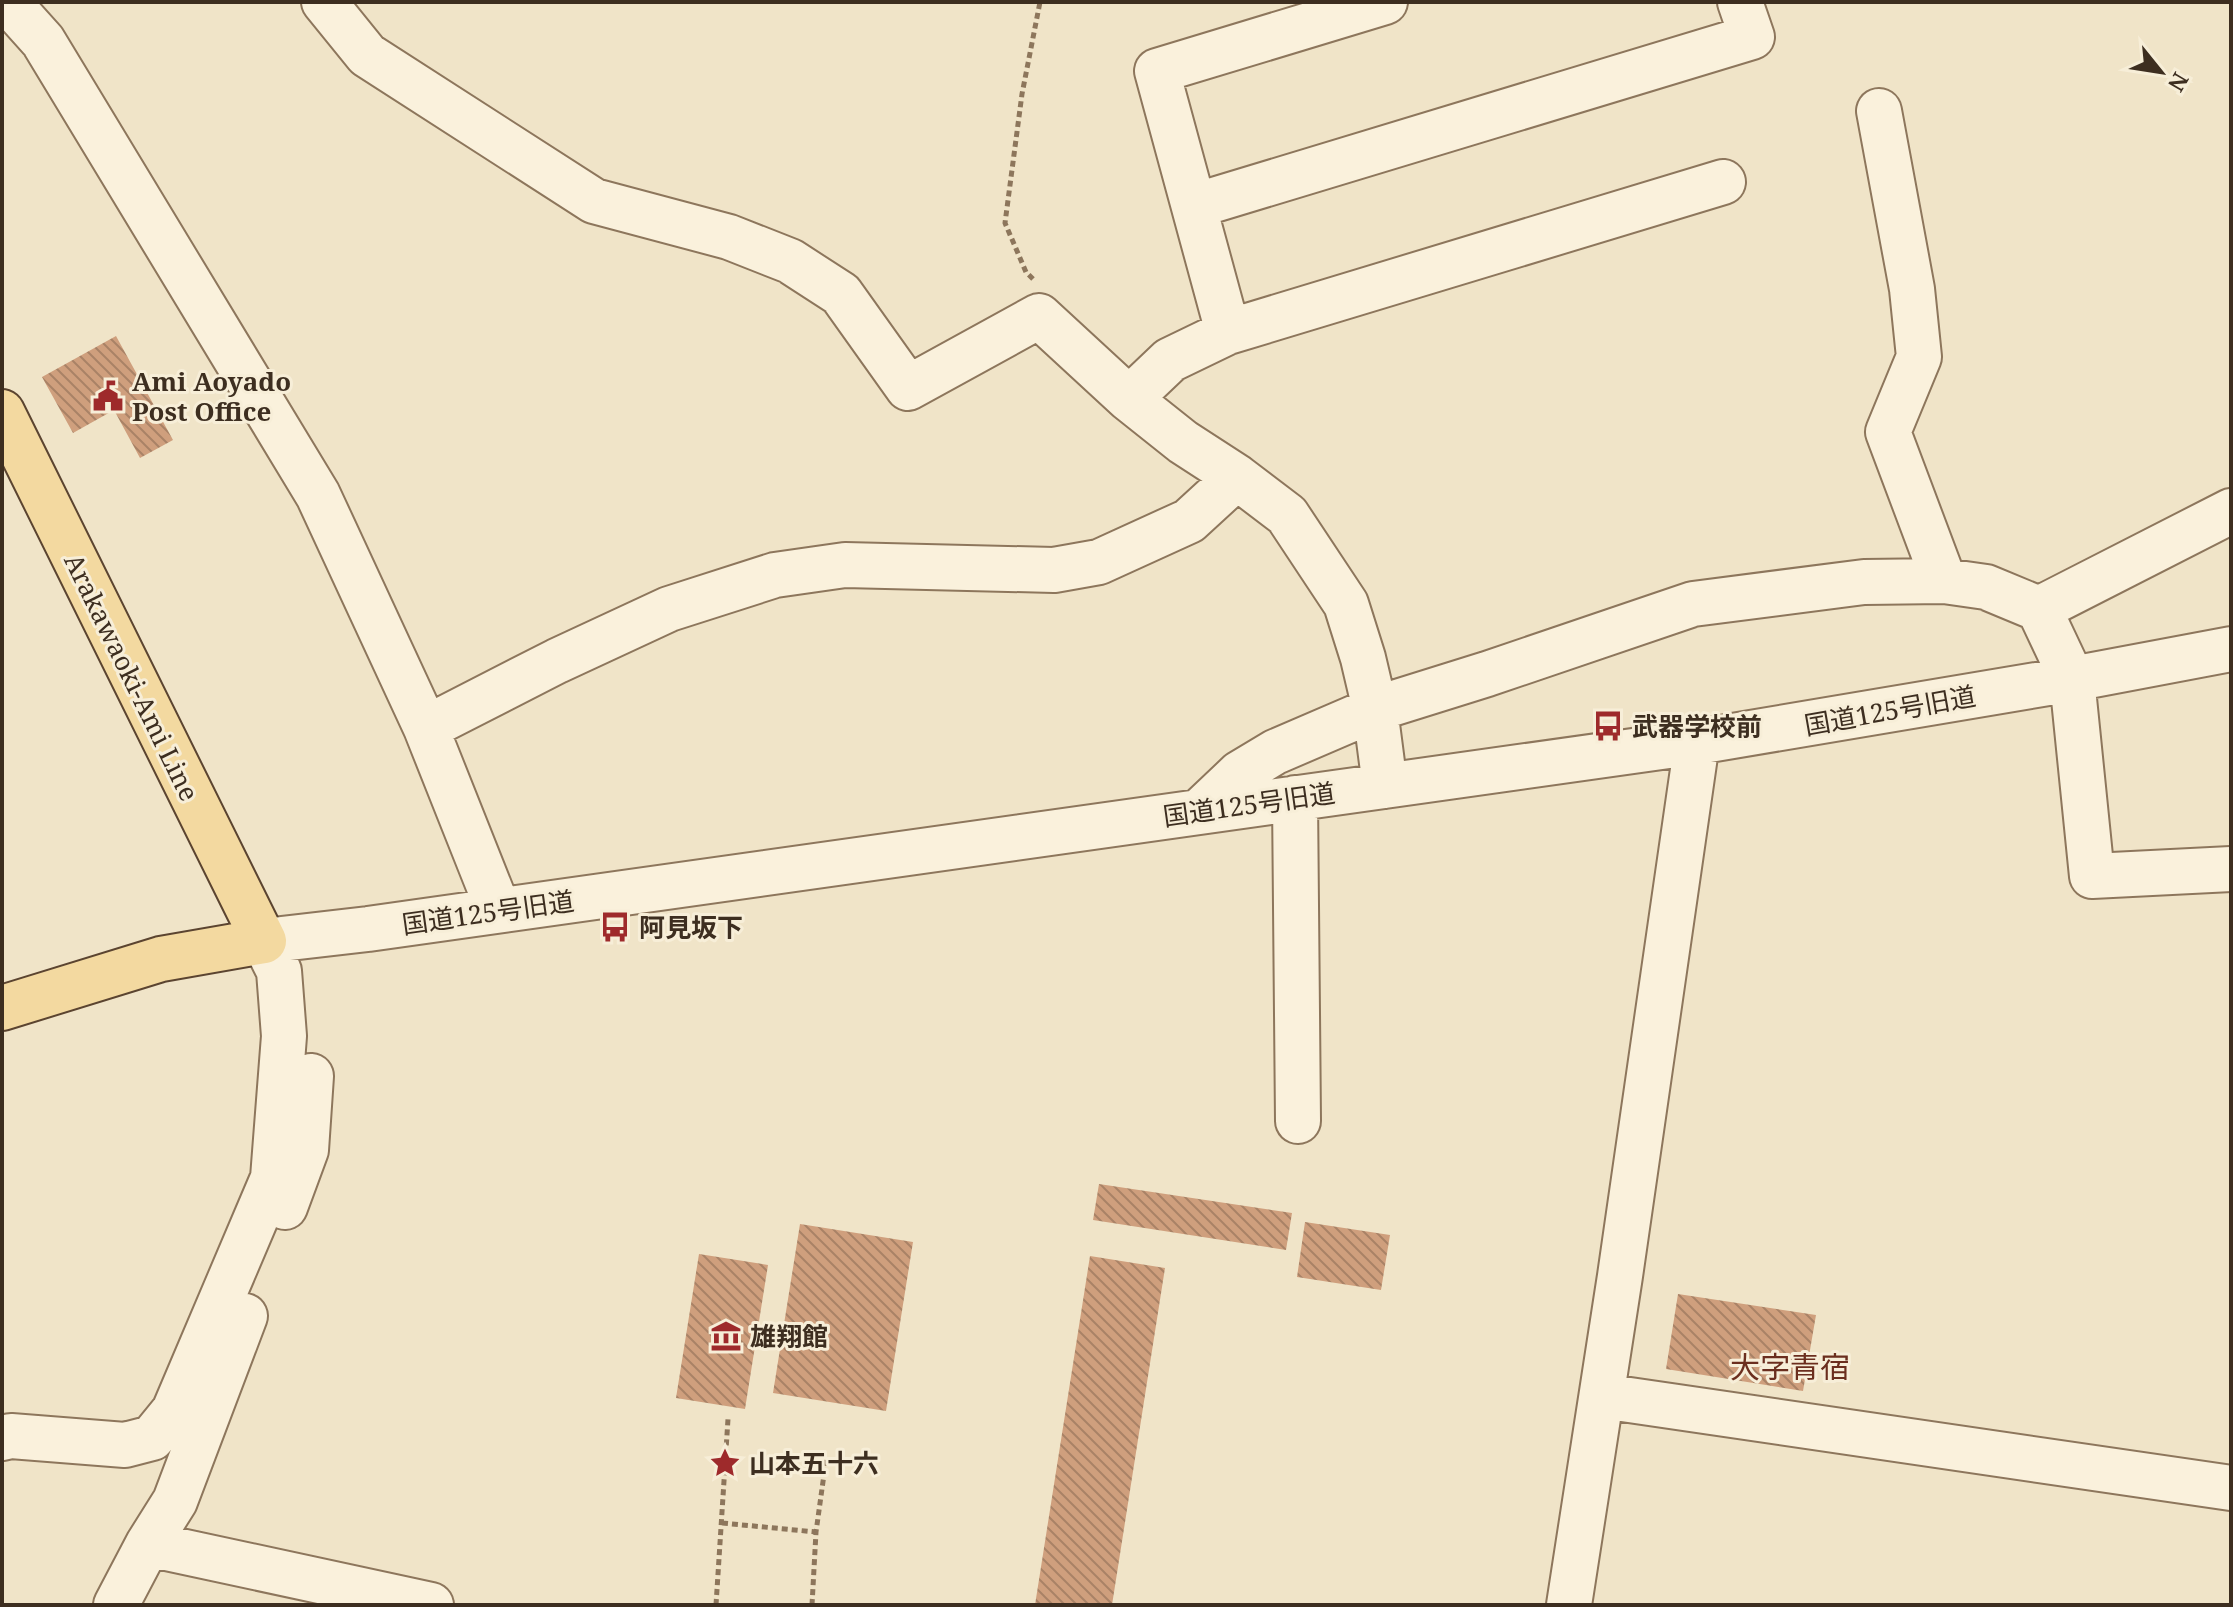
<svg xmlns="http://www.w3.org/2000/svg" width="2233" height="1607" font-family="'Noto Serif','Noto Sans JP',serif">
	<defs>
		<pattern id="building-back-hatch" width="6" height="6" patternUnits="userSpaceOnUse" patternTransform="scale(2)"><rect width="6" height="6" fill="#cf9f7d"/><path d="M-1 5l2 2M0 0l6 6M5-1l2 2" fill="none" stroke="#a98266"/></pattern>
	</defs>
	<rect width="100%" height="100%" fill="#f0e4c8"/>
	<!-- building -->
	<path fill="url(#building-back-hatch)" d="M116,336L173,440L140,458L114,410L73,433L42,377Z
		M1099,1184L1292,1213L1286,1250L1093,1220Z
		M1305,1222L1390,1235L1381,1290L1297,1277Z
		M800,1224L913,1242L886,1411L773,1393Z
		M699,1254L768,1265L745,1409L676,1398Z
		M1090,1256L1165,1268L1112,1605H1035Z
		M1678,1294L1816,1315L1803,1391L1666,1369Z"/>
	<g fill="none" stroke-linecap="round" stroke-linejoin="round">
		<!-- minor casing -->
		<g stroke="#8d765c" stroke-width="48">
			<path id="minor" d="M8,2L43,41L318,495L426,728L498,909
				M324,2L367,55L594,201L729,237L790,261L841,294L908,388L1039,316L1129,399L1183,442L1237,477L1287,515L1346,604L1363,658L1375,709L1385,786
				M1879,111L1912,289L1919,357L1888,432L1944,581
				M1194,206L1752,37L1740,2
				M1228,332L1723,182
				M1129,399L1170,360L1228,332L1157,71L1385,2
				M2039,609L2072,679L2092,876L2231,869
				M426,728L557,661L669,609L775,575L845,565L1054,570L1099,562L1189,521L1237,477
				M1295,798L1298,1121
				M1200,811L1240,773L1275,752L1375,709L1487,674L1693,604L1864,582L1944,581L1986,587L2039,609L2231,511
				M285,1207L306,1150L311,1076
				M1602,1396L2231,1488
				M2,1438L11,1436L125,1445L152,1438L174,1411L273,1178L284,1036L279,971L264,941L368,929L1697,742L2072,679L2231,649
				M148,1544L431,1605
				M116,1605L148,1544L175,1501L245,1316
				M1569,1605L1620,1276L1697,742"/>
		</g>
		<!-- major casing -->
		<g stroke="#5b4430" stroke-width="48">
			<path id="major" d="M2,412L264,941L161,959L2,1008"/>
		</g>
		<!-- path -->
		<path stroke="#8d765c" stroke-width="5" stroke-dasharray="6 4" stroke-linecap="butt" d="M1033,279L1026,272L1005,223L1022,94L1040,2
			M722,1523L816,1532
			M716,1605L728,1419
			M812,1605L816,1532L826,1460"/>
		<!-- minor -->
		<use href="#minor" stroke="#faf1dc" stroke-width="44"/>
		<!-- major -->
		<use href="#major" stroke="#f3d9a0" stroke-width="44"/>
	</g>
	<!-- icons -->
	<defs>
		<g id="civic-bare" transform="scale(2.4)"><path d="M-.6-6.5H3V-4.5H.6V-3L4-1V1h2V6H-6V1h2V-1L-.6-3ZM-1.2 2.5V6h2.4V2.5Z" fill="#9e2a2b" stroke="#f7eed8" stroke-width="2.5" paint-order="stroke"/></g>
		<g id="bus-bare" transform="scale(2.4)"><path d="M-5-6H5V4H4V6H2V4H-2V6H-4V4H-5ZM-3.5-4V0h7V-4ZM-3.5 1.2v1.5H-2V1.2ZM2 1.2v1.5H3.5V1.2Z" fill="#9e2a2b" stroke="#f7eed8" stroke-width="2.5" paint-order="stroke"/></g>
		<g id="museum-bare" transform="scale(2.4)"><path d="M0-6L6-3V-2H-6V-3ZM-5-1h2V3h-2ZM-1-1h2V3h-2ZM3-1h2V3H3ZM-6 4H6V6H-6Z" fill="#9e2a2b" stroke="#f7eed8" stroke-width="2.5" paint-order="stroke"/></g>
		<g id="sight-bare" transform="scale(2.4)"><path d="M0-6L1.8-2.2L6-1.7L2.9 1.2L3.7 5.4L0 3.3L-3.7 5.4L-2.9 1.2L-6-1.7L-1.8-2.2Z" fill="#9e2a2b" stroke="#f7eed8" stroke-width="2.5" paint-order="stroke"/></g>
	</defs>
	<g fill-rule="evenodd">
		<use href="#civic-bare" x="108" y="396"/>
		<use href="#bus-bare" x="1608" y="726"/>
		<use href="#bus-bare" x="615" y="927"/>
		<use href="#museum-bare" x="726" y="1336"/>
		<use href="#sight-bare" x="725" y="1463"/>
	</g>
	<g text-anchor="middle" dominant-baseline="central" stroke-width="6" stroke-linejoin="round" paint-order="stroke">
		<!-- poi labels -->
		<g font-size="26" font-weight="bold" fill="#3d2e20" stroke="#f7eed8" text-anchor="start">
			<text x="132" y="381">Ami Aoyado<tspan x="132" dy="30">Post Office</tspan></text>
			<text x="1632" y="726">武器学校前</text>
			<text x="639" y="927">阿見坂下</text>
			<text x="750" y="1336">雄翔館</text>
			<text x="749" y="1463">山本五十六</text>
		</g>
		<!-- street labels -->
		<g font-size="26" fill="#3d2e20" stroke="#f7eed8">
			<text transform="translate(132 677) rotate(64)">Arakawaoki-Ami Line</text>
			<text transform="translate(1890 710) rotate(-10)">国道125号旧道</text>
			<text transform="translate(1249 804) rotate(-8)">国道125号旧道</text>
			<text transform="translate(488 912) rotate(-8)">国道125号旧道</text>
		</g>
		<!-- quarter labels -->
		<g font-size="30" fill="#6b2e1e" stroke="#f7eed8">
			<text x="1790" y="1366">大字青宿</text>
		</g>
	</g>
	<!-- border -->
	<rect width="2233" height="1607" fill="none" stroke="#3d2e20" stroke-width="8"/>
	<!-- north arrow -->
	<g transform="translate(2161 72) rotate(120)" stroke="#f7eed8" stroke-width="6" paint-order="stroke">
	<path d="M0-6L14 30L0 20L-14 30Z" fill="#3d2e20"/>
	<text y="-12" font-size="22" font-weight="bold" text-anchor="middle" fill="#3d2e20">N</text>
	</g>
</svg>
